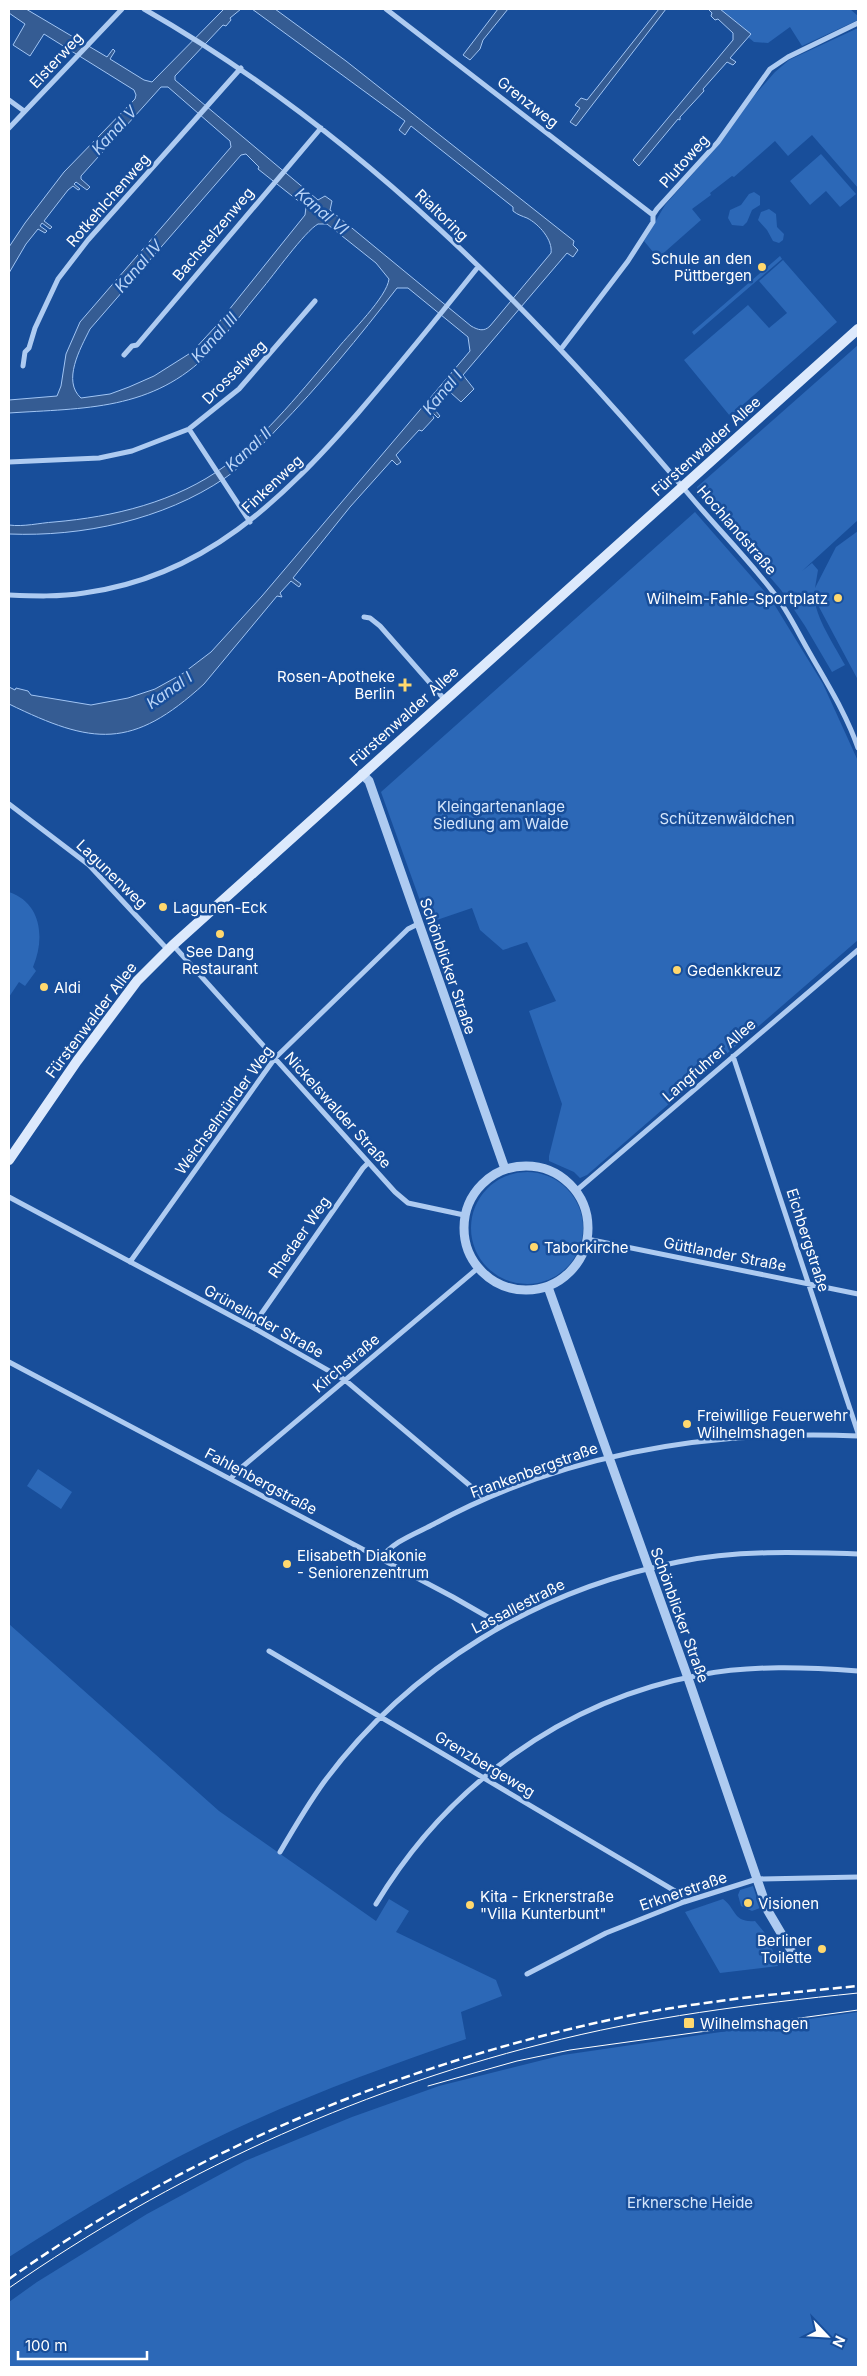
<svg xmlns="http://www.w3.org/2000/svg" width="867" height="2376" font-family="Inter,sans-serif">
	<rect width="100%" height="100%" fill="#184e9a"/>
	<!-- green -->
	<path fill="#2c68b7" d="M720,9H850L858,16V20L802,46L790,27L768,43L754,42L748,37L751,34Z
		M858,28V188L812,135L788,156L775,141L734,177L732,176L710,193L711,195L692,209L701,220L658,258L644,241L665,205L720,143L753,97L775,72L789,60Z
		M821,154L856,194L840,207L826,191L810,205L790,181Z
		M754,192L760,196V205L752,210L747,222L743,226L732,225L728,218L730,210L741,205L749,194Z
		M769,209L776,214L777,227L784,234L783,240L779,243L773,241L767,230L758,220L761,212Z
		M780,256L782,259L694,335L692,332Z
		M783,260L837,322L730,416L684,360L748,305L769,328L787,313L759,281Z
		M858,345V520L802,571L812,563L818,570L815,588L836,547L858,531V680L819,607L815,590C810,610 835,646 845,665L832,672L805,626L781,590L697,493V487Z
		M695,512L771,599L823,684L858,761V940L587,1175L580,1178L574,1172L549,1161V1156L562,1104L529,1011L556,1001L527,942L503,950L480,930L472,908L428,923L381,792Z
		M9,892C42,903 45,939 33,967L36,971L25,986L19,982L9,997Z
		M471 1228a56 56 0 1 1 112 0a56 56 0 1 1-112 0Z
		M38,1469L72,1492L61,1509L27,1486Z
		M9,1624L219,1811L376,1921L389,1899L409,1911L396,1932L496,1980L502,1996L461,2012L466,2039C387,2066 308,2095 233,2130C155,2166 81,2211 9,2257Z
		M753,1886L760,1908L752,1911L741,1906L738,1895L740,1890Z
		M723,1899C736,1908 733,1923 755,1921L768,1937L778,1966L720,1973L685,1912Z
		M858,2012V2367H9V2302L37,2282L147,2214L245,2161L352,2117L439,2086L563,2055Z"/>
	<!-- water -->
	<path fill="#355c93" stroke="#a1c5f4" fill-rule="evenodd" d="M9,9H26L107,57L113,49L115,51L110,59L144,80L152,82L224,9H241L230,18L231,20L226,26L223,25L175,76V80L318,200L325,196L332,201L330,210L471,326C478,330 484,332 490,326L551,253C553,240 539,224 527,218C522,216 518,215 513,211V207L411,126L405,135L399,130L405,121L252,9H275L346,61L574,241L573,245L578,250L573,257L567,253L463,375L474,389L461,402L450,392L435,410L440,416L438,418L433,413L432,415L434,418L422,431L419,430L396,455L401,462L397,465L392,460L350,507L293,578L301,584L299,587L291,581L280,593L282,597L277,596L204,684C132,750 93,745 9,704V687L15,690L16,688L28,691L31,695L91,705L128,698L155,689L182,674L211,652L262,596L470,351L468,337L408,288H397C359,337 320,385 277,429C261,446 244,465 225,478C163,520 82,537 9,534V525C24,527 39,523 54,522C113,517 176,502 225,466C267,435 304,388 338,348C350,333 387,297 389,279L376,263L327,224H318C305,231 273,276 261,290C244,310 228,333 210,352C153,411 84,408 9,413V400L57,396L61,386L66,354L80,322L231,147L230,141L168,87H161L81,176V179L90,187L87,190L76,182L74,184L80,189L78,190L73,186L68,190L44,221L52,227L50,229L42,223L40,226L47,231L45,233L38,229L26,244L9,273V247L25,223L64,172L135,99L136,95L134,90L44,34L30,56L13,45L25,24L9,13ZM246,154L259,167L258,169L306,207L305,215L216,326L192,352L154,376L129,387L110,394L81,398C62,381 80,349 90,329L241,155Z
		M498,9H508L483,40L480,49L470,60L463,55Z
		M659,9H666L576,126L570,122L580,108L575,105L581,98L587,100Z
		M708,9H720L751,34L730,58L736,62L733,65L727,62L703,89L704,91L680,117V120L678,119L639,166L633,160L733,40V33L718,19L715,20L711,16L712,13Z"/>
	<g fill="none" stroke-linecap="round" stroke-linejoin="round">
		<!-- minor -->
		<path stroke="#aecbf1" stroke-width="5" d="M144,9C359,132 533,309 691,497C718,529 748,559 773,592C787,609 797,631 808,650C826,682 846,713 858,748
			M386,9L653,215
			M9,100L24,111
			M9,128L122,9
			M561,349L628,261L653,222V215L657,209L718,142L770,69L788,57L858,23
			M124,355L132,346L137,345L321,128
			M23,366L25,352L29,348L35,328L58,279L88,240L241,68
			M189,429L250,522
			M9,462L99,458L132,451L189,429L239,389L315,301
			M9,595C34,596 59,597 84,593C204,577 282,500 358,413C399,365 439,316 478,267
			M364,617L370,618L380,626L445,700
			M9,804L89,865L168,950
			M173,945L395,1192L408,1203L464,1215
			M733,1056L858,1433
			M577,1190L858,950
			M9,1197L252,1327L345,1380L481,1495L483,1500
			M587,1239L858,1294
			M130,1262L275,1058L408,929L418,924
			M252,1327L363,1168L368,1163
			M9,1362L453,1597L493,1620L497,1628
			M231,1479L235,1473L478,1268
			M381,1559C391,1542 417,1533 434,1524C564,1453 711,1430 858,1436
			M269,1651L680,1894L684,1902
			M280,1852C294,1828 308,1804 324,1782C410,1666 537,1590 678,1562C737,1550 798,1552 858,1554
			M376,1904C447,1786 563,1700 700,1675C751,1665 806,1667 858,1671
			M527,1974L606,1933L684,1902L757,1879L858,1877"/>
		<!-- tertiary -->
		<path stroke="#aecbf1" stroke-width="9" d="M362,774L369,781L505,1169
			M464 1228a62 62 0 1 1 124 0a62 62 0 1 1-124 0Z
			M548,1287L688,1678L768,1911L791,1950"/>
		<!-- secondary -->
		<path stroke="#dce9fc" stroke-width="10" d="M9,1160L77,1061L137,981L173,945L858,329"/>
		<!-- tram -->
		<path stroke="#fff" stroke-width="1" d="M428,2086L517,2061L570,2050L858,2010
			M9,2288C170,2176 352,2092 542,2044C646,2017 752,2004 858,1993"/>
		<!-- rail -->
		<path stroke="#fff" stroke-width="2.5" stroke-dasharray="9 4" stroke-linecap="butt" d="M9,2279C188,2152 395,2067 609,2020C691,2002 775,1994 858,1986"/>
	</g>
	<!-- markers -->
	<g fill="#ffd86e" stroke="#184e9a" stroke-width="2">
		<circle cx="762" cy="267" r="5"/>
		<circle cx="838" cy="598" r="5"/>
		<path d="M402.5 677.5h5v5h5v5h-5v5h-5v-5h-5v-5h5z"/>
		<circle cx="163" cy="907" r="5"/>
		<circle cx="220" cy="934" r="5"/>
		<circle cx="677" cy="970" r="5"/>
		<circle cx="44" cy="987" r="5"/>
		<circle cx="534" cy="1247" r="5"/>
		<circle cx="687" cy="1424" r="5"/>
		<circle cx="287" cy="1564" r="5"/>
		<circle cx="748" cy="1903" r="5"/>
		<circle cx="470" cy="1905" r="5"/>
		<circle cx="822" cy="1949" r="5"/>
		<rect x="683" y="2017" width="12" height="12" rx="2.5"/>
	</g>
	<g text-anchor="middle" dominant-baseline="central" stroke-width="5" stroke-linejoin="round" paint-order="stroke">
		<!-- street labels -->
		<g font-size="15" fill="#fff" stroke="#184e9a">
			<text transform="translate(56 60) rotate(-47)">Elsterweg</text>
			<text transform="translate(528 102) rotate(38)">Grenzweg</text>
			<text transform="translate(684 161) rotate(-48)">Plutoweg</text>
			<text transform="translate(108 200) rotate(-49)">Rotkehlchenweg</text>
			<text transform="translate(442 215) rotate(44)">Rialtoring</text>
			<text transform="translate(213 234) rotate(-50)">Bachstelzenweg</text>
			<text transform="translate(234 372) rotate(-45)">Drosselweg</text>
			<text transform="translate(706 446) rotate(-42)">Fürstenwalder Allee</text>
			<text transform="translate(272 484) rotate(-43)">Finkenweg</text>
			<text transform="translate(737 530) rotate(49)">Hochlandstraße</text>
			<text transform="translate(404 716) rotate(-42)">Fürstenwalder Allee</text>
			<text transform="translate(112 874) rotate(44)">Lagunenweg</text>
			<text transform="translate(448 966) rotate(71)">Schönblicker Straße</text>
			<text transform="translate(91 1020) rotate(-53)">Fürstenwalder Allee</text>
			<text transform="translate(709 1060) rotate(-41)">Langfuhrer Allee</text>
			<text transform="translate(224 1110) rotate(-54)">Weichselmünder Weg</text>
			<text transform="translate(338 1110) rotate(48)">Nickelswalder Straße</text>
			<text transform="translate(299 1237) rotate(-55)">Rhedaer Weg</text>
			<text transform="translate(808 1240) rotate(72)">Eichbergstraße</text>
			<text transform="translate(725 1254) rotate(11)">Güttlander Straße</text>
			<text transform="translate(264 1321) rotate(29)">Grünelinder Straße</text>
			<text transform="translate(346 1363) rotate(-40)">Kirchstraße</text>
			<text transform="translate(534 1470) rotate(-20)">Frankenbergstraße</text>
			<text transform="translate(261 1481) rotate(28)">Fahlenbergstraße</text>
			<text transform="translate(518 1606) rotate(-27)">Lassallestraße</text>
			<text transform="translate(680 1615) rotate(70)">Schönblicker Straße</text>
			<text transform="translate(485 1764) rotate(31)">Grenzbergeweg</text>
			<text transform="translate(683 1891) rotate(-19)">Erknerstraße</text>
		</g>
		<!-- poi labels -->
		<g font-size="15" fill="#fff" stroke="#184e9a" text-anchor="start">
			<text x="752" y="258" text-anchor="end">Schule an den<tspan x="752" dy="17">Püttbergen</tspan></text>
			<text x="828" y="598" text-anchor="end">Wilhelm-Fahle-Sportplatz</text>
			<text x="395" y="676" text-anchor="end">Rosen-Apotheke<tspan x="395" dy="17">Berlin</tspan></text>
			<text x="173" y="907">Lagunen-Eck</text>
			<text x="220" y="951" text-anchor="middle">See Dang<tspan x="220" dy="17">Restaurant</tspan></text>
			<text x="687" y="970">Gedenkkreuz</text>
			<text x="54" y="987">Aldi</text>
			<text x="544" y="1247">Taborkirche</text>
			<text x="697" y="1415">Freiwillige Feuerwehr<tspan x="697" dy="17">Wilhelmshagen</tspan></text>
			<text x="297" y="1555">Elisabeth Diakonie<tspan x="297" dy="17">- Seniorenzentrum</tspan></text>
			<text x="480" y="1896">Kita - Erknerstraße<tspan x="480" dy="17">"Villa Kunterbunt"</tspan></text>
			<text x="758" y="1903">Visionen</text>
			<text x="812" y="1940" text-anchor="end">Berliner<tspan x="812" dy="17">Toilette</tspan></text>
			<text x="700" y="2023">Wilhelmshagen</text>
		</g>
		<!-- park labels -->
		<g font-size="15" fill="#d5e6fc" stroke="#184e9a">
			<text x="501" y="806">Kleingartenanlage<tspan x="501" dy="17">Siedlung am Walde</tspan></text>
			<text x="727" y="818">Schützenwäldchen</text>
			<text x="690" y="2202">Erknersche Heide</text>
		</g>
		<!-- water labels -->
		<g font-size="16" font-style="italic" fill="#bad5f8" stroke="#184e9a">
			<text transform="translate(114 130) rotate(-48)">Kanal V</text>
			<text transform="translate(322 211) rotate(40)">Kanal VI</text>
			<text transform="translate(138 266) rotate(-49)">Kanal IV</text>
			<text transform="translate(214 337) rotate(-48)">Kanal III</text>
			<text transform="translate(442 392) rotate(-50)">Kanal I</text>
			<text transform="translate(248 449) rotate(-43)">Kanal II</text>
			<text transform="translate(169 690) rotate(-35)">Kanal I</text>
		</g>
	</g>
	<!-- border -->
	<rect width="867" height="2376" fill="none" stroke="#ffffff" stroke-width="20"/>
	<!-- north arrow -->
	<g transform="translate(827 2336) rotate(115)" stroke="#184e9a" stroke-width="4" paint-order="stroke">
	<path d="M0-4L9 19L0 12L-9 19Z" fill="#ffffff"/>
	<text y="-8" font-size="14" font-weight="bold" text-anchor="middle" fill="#ffffff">N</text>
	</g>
	<!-- scale -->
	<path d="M18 2351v8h129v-8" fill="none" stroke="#ffffff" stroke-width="2.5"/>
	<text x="25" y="2351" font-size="15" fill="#ffffff" stroke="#184e9a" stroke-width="4" paint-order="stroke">100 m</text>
</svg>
